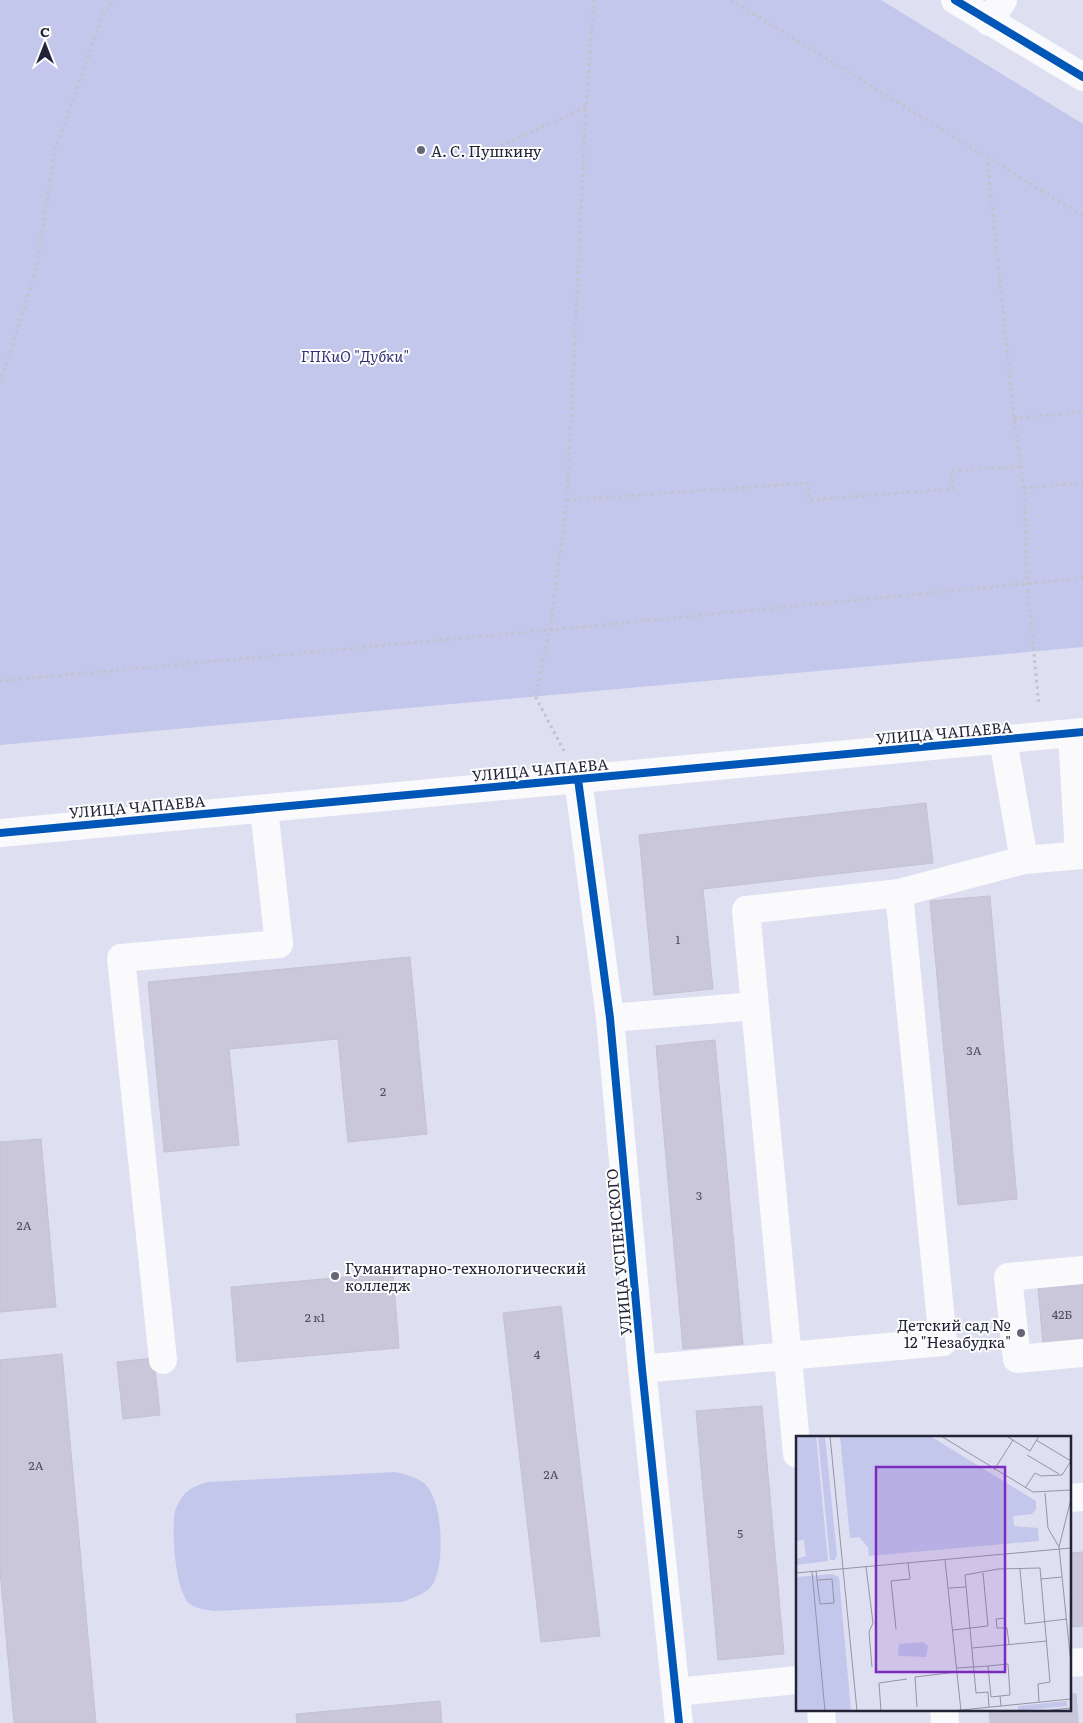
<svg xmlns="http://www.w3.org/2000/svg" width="1083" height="1723" font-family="Literata,serif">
	<rect width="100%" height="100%" fill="#dedff0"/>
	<!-- green -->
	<path fill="#c4c7ec" d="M0,0H881L1083,124V647L0,745Z
		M395,1472C405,1474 416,1477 424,1483C443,1499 445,1561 434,1582C429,1593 413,1598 402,1602L215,1611C206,1610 197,1609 190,1604C175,1593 171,1528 175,1511C176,1507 180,1501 182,1497C189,1488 198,1485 208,1482Z"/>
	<!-- building -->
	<path fill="#cac7da" stroke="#c4c1d2" d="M926,803L933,863L703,889L713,989L654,995L639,835Z
		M990,896L1017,1199L958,1205L930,901Z
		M410,957L427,1134L348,1142L338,1039L229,1049L239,1145L164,1152L148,982Z
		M715,1040L743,1344L683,1349L656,1046Z
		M41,1139L56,1307L0,1312V1142Z
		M393,1273L399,1348L237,1362L231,1287Z
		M1083,1282V1340L1043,1344L1038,1287Z
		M561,1306L600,1636L541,1642L503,1313Z
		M62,1354L96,1723H14L0,1571V1360Z
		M154,1358L160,1415L123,1419L117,1362Z
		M762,1406L784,1654L718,1660L696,1411Z
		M1083,1552V1626L1069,1627V1553Z
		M1069,1694H1076L1078,1723H990L989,1709H1069Z
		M440,1701L442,1723H297L296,1714Z"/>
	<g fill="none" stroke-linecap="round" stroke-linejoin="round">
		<!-- path -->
		<path stroke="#c2c3ca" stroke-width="3" stroke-dasharray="2.5 4" stroke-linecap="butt" d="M731,0L1083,216
			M987,156L1014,418L1024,488L1027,582L1039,706
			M477,157L586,107
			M0,383L36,270L55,150L104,12L114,0
			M1014,418L1083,412
			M1024,488L1083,483
			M567,500L808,483L809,500L953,489L951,471L1020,466
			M0,681L550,630L1083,578
			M564,751L535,696L550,630L567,500L586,107L594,0"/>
		<!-- minor -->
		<path stroke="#fafafd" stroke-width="28" d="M955,0L1083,77
			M989,22L1003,0
			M1072,734L1079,855
			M1003,740L1024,860
			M578,779L610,1018L642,1369L679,1723
			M0,833L1083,732
			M610,1018L755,1006
			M1083,1270L1008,1277L1017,1359L1083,1353
			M163,1360L121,958L279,944L264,809
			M642,1369L943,1342L899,893
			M797,1454L746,910L899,893L1024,860L1083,855
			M1069,1498L1083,1497
			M1069,1663L1083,1662
			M676,1692L797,1680
			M821,1709L822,1723
			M944,1709L945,1723"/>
		<!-- cycleway casing -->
		<g stroke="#fdfdfd" stroke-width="11">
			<path id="cycleway" d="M955,0L1083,77
				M578,779L610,1018L642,1369L679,1723
				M0,833L1083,732"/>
		</g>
		<!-- cycleway -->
		<use href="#cycleway" stroke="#0057b8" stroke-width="8"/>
	</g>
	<!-- markers -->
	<g fill="#646577" stroke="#fdfdfd" stroke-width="2">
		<circle cx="421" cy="150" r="5"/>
		<circle cx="335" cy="1276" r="5"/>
		<circle cx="1021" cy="1333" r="5"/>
	</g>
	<g text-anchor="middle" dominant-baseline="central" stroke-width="4" stroke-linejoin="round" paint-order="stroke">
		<!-- number labels -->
		<g font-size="12" fill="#4f4e62">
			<text x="678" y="939">1</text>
			<text x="974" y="1050">3А</text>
			<text x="383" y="1091">2</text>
			<text x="699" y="1195">3</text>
			<text x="24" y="1225">2А</text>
			<text x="1062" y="1314">42Б</text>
			<text x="315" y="1317">2 к1</text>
			<text x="537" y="1354">4</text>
			<text x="36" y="1465">2А</text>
			<text x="551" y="1474">2А</text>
			<text x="740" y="1533">5</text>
		</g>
		<!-- poi labels -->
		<g font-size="15" fill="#222336" stroke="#fdfdfd" text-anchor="start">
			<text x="431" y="150">А. С. Пушкину</text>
			<text x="345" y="1267">Гуманитарно-технологический<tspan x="345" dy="17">колледж</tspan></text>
			<text x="1011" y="1324" text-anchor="end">Детский сад №<tspan x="1011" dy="17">12 "Незабудка"</tspan></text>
		</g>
		<!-- park labels -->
		<g font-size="15" font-style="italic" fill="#342f76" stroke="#fdfdfd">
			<text x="355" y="355">ГПКиО "Дубки"</text>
		</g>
		<!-- street labels -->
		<g font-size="15" fill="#222336" stroke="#fdfdfd">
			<text transform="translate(944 732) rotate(-5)">УЛИЦА ЧАПАЕВА</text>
			<text transform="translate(540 769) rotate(-5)">УЛИЦА ЧАПАЕВА</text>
			<text transform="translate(137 806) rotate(-5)">УЛИЦА ЧАПАЕВА</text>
			<text transform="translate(618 1252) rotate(-95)">УЛИЦА УСПЕНСКОГО</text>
		</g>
	</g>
	<!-- overview -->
	<g transform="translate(796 1436)">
		<rect width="275" height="275" fill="#dedff0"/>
		<path d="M0,0H20L32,125L0,129V123L10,120L8,104L0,105ZM22,0H29L41,119L39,124H34ZM44,0H134L240,65V73L236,78L217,80L218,90L242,92L243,105L73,120L72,111L63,101L54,102ZM36,138L43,141L55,275H0V141ZM127,206L132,210L130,221L102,220L103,208ZM271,265V270L222,275V270Z" fill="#c4c7ec"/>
		<path fill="none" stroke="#9394a6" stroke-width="1" d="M34,0L61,275M145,0L237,56L275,54M217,4L234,15L243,0M240,4L275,25M231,19L263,38M198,34L217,4L210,0M229,52L239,37L245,40L266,39L275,25M249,57L252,92L263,111M275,63L263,111L275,228M149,124L165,275M70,131L77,187L73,196L76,231M224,133L229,188L271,183M20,135L24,168L38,167L36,143L22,144M16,136L29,275M0,137L275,112M245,143L266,141M153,152L170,151M210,182L200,183L201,192H211L213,208M100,193L95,145L114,143L112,127M157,194L192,190L187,137M176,212L251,205M161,232L192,230M204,260L195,261L192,230L212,228L214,259L204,260L205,270M121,271L119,241L161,236M193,271L192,256L180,257L169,139L202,133L244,132L254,246L242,248L243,266M85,275L83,247L111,243M155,275L275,263M246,275L275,272"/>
		<path fill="#7b2cbf" fill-opacity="0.15" stroke="#7b2cbf" stroke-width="2.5" d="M80,31H209V236H80Z"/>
		<rect width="275" height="275" fill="none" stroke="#222336" stroke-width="2.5"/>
	</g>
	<!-- north arrow -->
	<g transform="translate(45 45)" stroke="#fdfdfd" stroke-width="4" paint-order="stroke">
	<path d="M0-4L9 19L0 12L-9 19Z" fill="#222336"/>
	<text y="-8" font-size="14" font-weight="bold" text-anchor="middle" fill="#222336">С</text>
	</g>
</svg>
